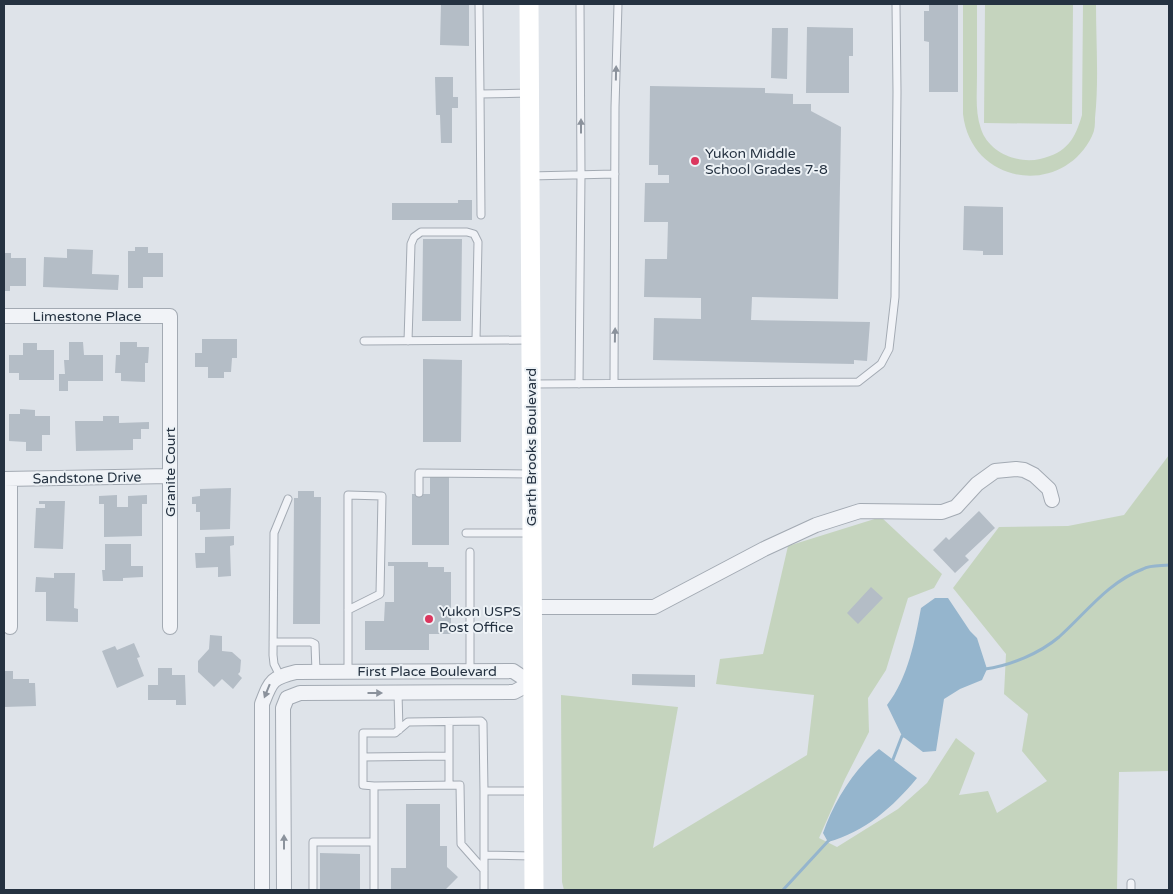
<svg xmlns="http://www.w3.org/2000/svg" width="1173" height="894" font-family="'Varela Round',sans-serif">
	<rect width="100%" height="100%" fill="#dee3e9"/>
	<!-- green -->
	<path fill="#c5d4be" d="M963,4H977C977,28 977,52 977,76C977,94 975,112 981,129C989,153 1018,164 1040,159C1067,153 1075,139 1082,115L1083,4H1096C1096,42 1099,80 1095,118C1095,124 1095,130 1092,136C1062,198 971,185 963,114Z
		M985,4H1073L1072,124L984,123Z
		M1169,455V771L1119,772L1117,890H564L562,882L561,695L678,707L653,848L807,755L814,695L716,684L720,659L763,654L788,546L881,517L942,574L934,588L908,598L886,670L868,698L869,732L845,779L819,838L837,847L898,809L927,783L956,738L975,753L959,795L988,791L997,813L1047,781L1022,751L1028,714L1004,694L1006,654L953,588L999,527L1068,526L1124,515Z"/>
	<!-- water -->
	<path fill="#95b5cd" d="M935,598H948L970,631L977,638L987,669L982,680L960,689L944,699L936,751L923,752L902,736L887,705C908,678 915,640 921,608Z
		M879,749L917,778C893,807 865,832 828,842L823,833C834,802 853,770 879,749Z"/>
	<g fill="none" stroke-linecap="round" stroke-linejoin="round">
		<!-- stream -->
		<path stroke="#95b5cd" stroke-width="3" d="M985,669C1010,666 1040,653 1059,637C1086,613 1108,582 1143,569C1150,565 1161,566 1169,565
			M892,762L902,736H905
			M783,890L830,839"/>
	</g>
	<!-- building -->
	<path fill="#b4bdc6" d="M441,4H469V46L440,45Z
		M929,4H958V92H929V42L924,41V11H929Z
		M807,27L853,28V56H849V93H806Z
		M772,28H788L787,79L771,78Z
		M435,77H453V97H458V108H452V143H441L440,115H436Z
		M650,86L765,88V93L793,94V104H811V111L841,127L838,299L752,297L751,320L870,322L867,361L854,360V364L653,360L654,318L701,319V298L644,297L645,259H667L668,222H644L645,183H669V175H658V165H649Z
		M458,200H472V220H392V203H458Z
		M964,206L1003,207V255H983V251L963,250Z
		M423,239H462L461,321H422Z
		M135,247H148V253H163V277H143V288H128V251H135Z
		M67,249L93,250L92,274L119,275L118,290L43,287L44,257L67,258Z
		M4,253H11V258H26V286H10V291H4Z
		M202,339H237V358H232L231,372H224V378H208V367H195V353H202Z
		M69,342H83L84,355H103V381H68V391H59V374H65L64,360H69Z
		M120,342H137V347H149L148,363H145V382L121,381V373H115L116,355H120Z
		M23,343H37V350H54V380H19V373H9V355H23Z
		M423,359L462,360L461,442H423Z
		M20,409L35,410V416H50V435H42V451H26V442L9,441V414H20Z
		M103,416H119V423L149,422V429H141V439H133V450L76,451L75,421H103Z
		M430,477H449V545H412V494H430Z
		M231,488L230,529L200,530V512H196V504H192V497L200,496V489Z
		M298,491H314V497H321L320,624H293L294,498H298Z
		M117,495V507H128V496L147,495V504H142V536L104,537V504H99V496Z
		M39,501H65L63,549L34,548L36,508H45V504H39Z
		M979,511L995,528L965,556L969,560L955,573L933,550L946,537L949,540Z
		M234,536V545L230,546L231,576L218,577V567L196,568L195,553H205V537Z
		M105,544H131V566H143V577L123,578V581H103L102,570H105Z
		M388,562H428V567H444V572H451V634H429V650H365V621H384L385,602H394V566H388Z
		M54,573H75L74,608L78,609V622L46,621V592H35L36,577L54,578Z
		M871,587L883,598L858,624L847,613Z
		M210,635L222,636V651L232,652L241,660L240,672L238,674L242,678L233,689L222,679L214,687L198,672V661L209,649Z
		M134,643L140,657L137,658L144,676L117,688L102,651L115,646L117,650Z
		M158,668H172V675H185L186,705H176V700H148V685H158Z
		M4,671H13V679H29V683H35L36,706L4,707Z
		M632,674L695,675V687L632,685Z
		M406,804H440V846H447V867L458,877L445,890H391V868H406Z
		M320,853L360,854V890H320Z"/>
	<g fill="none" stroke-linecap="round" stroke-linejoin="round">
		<!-- lane casing -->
		<g stroke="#a3aab3" stroke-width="9">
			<path id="lane" d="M479,4L480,94L529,93
				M480,94L481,215
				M530,176L615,174
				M364,341L530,340
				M408,341L411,244L414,237L421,232H467L474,234L478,242L476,340
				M614,383L615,107L618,4
				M533,384L858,382L881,364L889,349L895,297L897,92L896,4
				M579,384L581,175L580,4
				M419,493V473L530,474
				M466,533H531
				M273,642H311L315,644L316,672
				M470,671V552
				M348,672V495L382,496L380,594L348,610
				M280,676L274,664L273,655L274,533L288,499
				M398,693L399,730
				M363,757L449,756
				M449,785V722
				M374,786L363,785V733H395L408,722L481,721L483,723L484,791H532
				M484,791V855
				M374,842V890
				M1131,883V890
				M313,890V842H374V786L460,785L461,844L484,870
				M484,890V855L533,856"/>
		</g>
		<!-- street casing -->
		<g stroke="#a3aab3" stroke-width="16">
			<path id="street" d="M4,316H170V627
				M4,479L170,476
				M10,479V627
				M531,607H654L764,549L816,525L860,511L942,512L956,507L977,484L995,471L1016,469L1024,470L1034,475L1049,489L1052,500
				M262,890V704C271,681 271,678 296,672L513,671L531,683L514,692L300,693L287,698L283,708L284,890"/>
		</g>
		<!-- lane -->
		<use href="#lane" stroke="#f1f3f7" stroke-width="7"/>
		<!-- street -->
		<use href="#street" stroke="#f1f3f7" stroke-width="14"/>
		<!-- secondary -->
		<path stroke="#fff" stroke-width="19" d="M529,4L534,890"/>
	</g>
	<!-- one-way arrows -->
	<defs><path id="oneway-solid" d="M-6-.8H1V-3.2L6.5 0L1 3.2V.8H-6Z" transform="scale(1.25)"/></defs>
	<g fill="#8b929c">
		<use href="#oneway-solid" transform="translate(616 73) rotate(-89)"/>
		<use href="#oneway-solid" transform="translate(581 126) rotate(-90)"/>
		<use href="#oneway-solid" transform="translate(615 335) rotate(-89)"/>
		<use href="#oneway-solid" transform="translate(267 691) rotate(112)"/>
		<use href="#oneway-solid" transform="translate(375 693)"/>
		<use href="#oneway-solid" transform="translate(284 842) rotate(-90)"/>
	</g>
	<!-- markers -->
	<g fill="#db365e" stroke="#edf2f6" stroke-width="2">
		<circle cx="695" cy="161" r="5"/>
		<circle cx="429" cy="619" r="5"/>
	</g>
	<g text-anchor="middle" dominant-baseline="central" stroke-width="4" stroke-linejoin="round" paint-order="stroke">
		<!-- poi labels -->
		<g font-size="14" fill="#253241" stroke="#edf2f6" text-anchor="start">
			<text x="705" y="153">Yukon Middle<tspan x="705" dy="16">School Grades 7-8</tspan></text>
			<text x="439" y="611">Yukon USPS<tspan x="439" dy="16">Post Office</tspan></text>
		</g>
		<!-- street labels -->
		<g font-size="14" fill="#253241" stroke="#edf2f6">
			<text x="87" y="316">Limestone Place</text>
			<text transform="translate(531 447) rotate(-90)">Garth Brooks Boulevard</text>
			<text transform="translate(170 472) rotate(-90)">Granite Court</text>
			<text transform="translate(87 478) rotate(-1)">Sandstone Drive</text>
			<text x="427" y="671">First Place Boulevard</text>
		</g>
	</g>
	<!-- border -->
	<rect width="1173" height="894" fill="none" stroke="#253241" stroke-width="10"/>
</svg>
